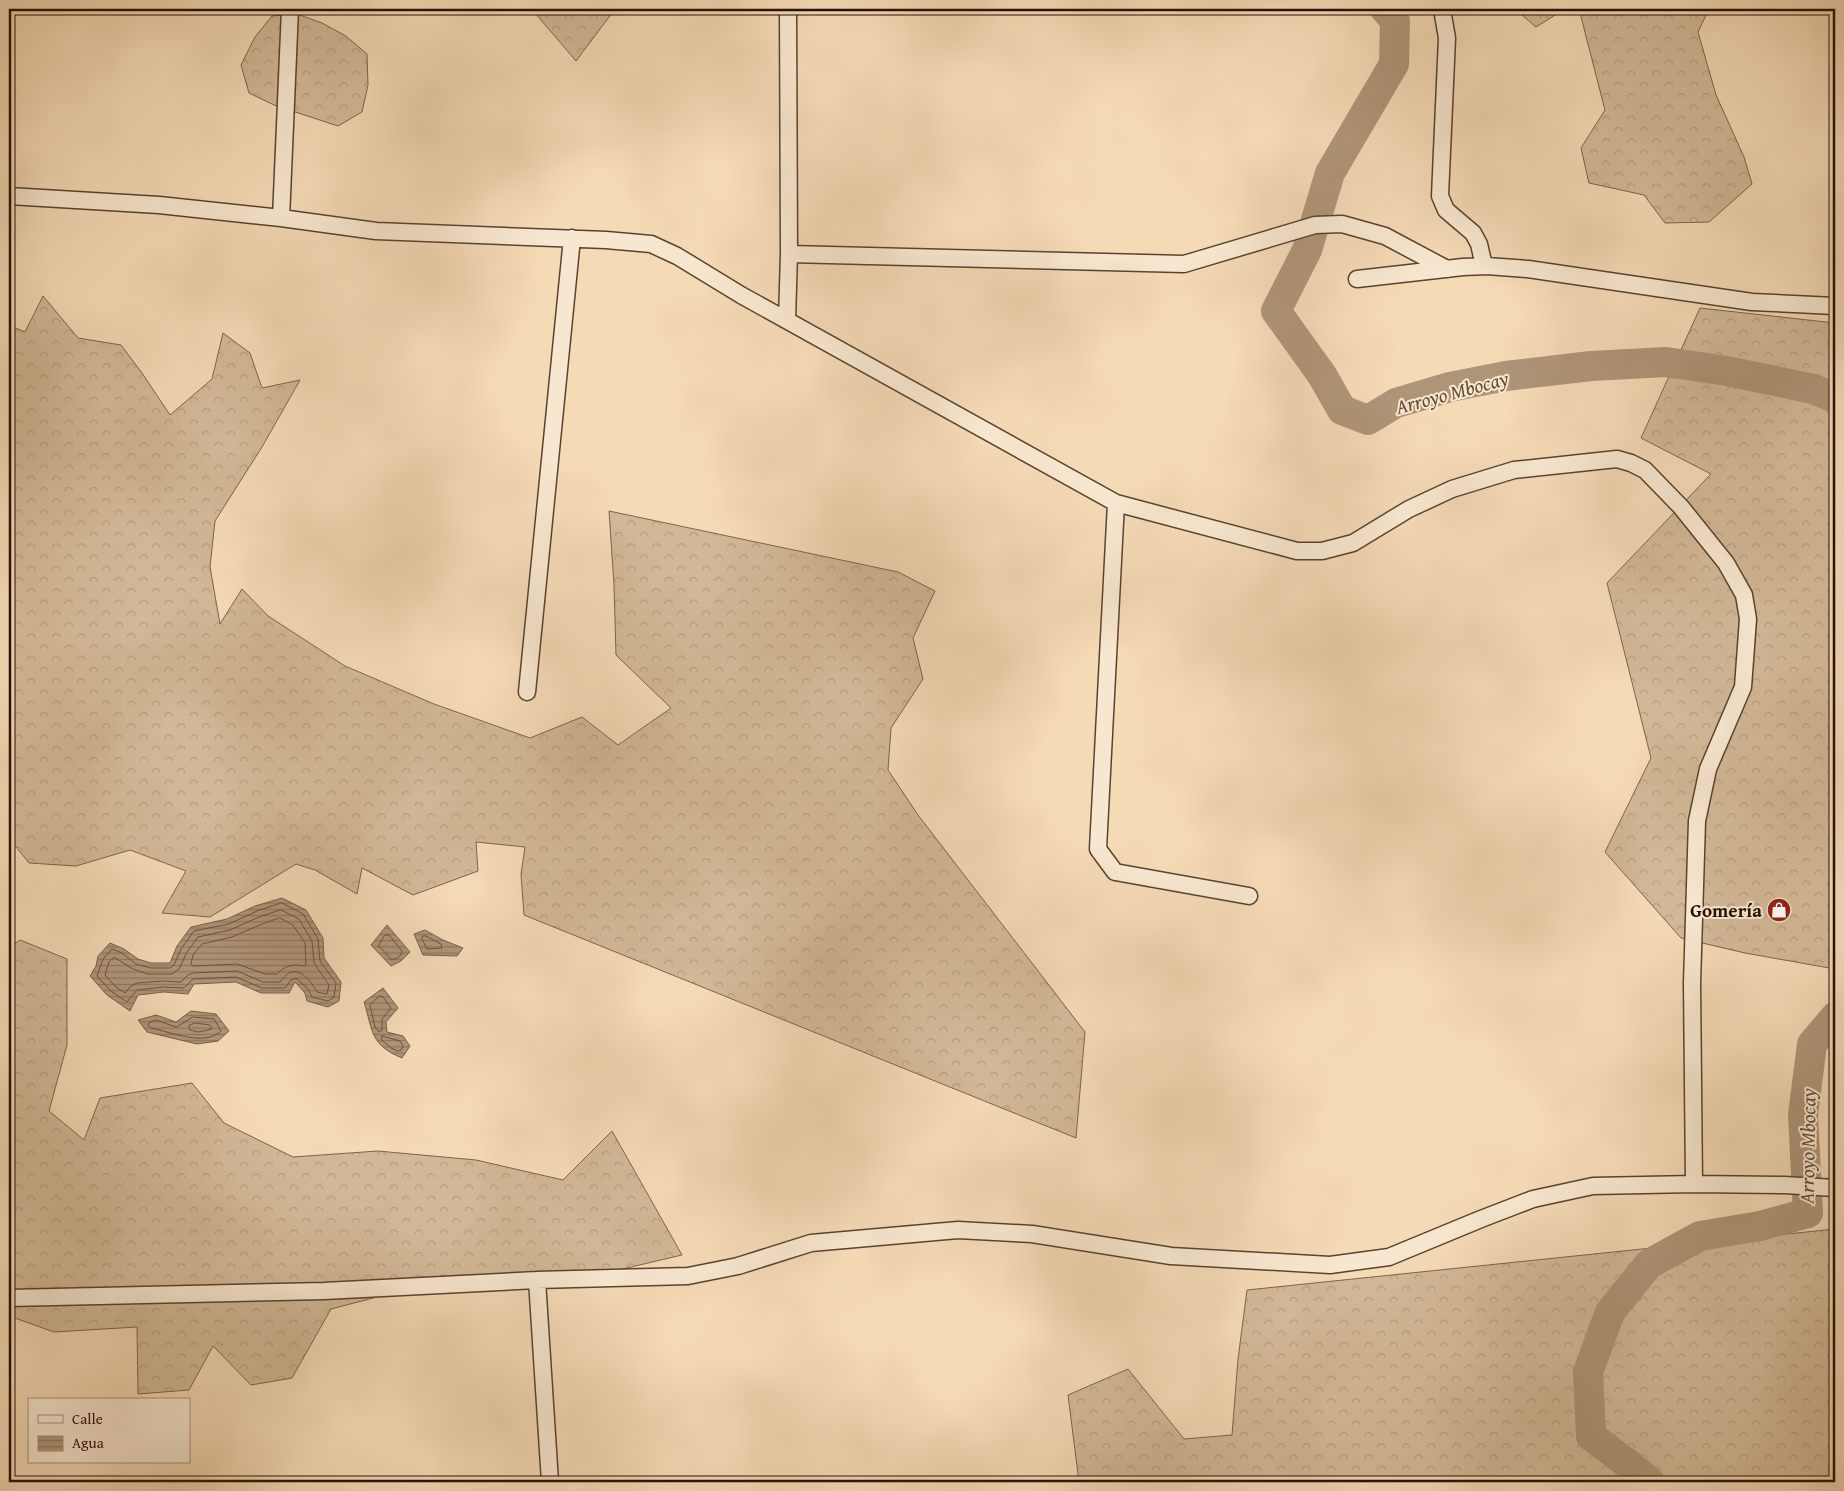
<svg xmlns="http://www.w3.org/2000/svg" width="1844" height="1491" font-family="'Gentium Book Plus',serif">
	<defs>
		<pattern id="forest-crowns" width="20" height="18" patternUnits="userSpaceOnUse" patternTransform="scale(1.25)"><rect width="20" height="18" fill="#d2b897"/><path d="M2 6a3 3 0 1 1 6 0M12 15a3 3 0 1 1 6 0" fill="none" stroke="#b49d80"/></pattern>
		<pattern id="water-rules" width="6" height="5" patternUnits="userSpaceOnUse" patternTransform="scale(1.25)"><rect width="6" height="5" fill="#af9578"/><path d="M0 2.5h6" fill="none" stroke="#8e7860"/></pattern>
	</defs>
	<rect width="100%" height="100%" fill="#f5dab6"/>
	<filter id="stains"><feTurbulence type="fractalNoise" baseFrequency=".004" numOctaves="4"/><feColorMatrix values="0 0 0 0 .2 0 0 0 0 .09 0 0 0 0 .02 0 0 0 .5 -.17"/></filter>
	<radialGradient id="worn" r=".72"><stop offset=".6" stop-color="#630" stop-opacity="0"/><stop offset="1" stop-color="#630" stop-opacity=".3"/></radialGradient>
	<!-- forest -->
	<path fill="url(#forest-crowns)" stroke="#7c644c" d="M535,9H615L576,61L535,13Z
		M1515,9H1565L1536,27Z
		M1579,9H1709L1698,32L1716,95L1744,157L1752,184L1709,222L1665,223L1644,195L1589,183L1581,148L1605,110Z
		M297,14L322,23L346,36L367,54L368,85L362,112L338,126L274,105L249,93L241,65L255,37L272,16Z
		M43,296L78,338L121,345L142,373L170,415L212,379L223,333L250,353L262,388L300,380L262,447L215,521L210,567L220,624L242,589L268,616L345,666L434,704L530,738L582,717L618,745L671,708L616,655L614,585L609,511L898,572L935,591L913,638L923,679L891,728L888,770L918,815L1085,1032L1076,1138L524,915L521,874L525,847L476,842L478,871L413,895L362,868L357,894L315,870L296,864L210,917L162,913L186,871L130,850L76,866L29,863L9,838V325L25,332Z
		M1700,308L1835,323V969L1745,953L1681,938L1605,852L1651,758L1607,583L1711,474L1641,438Z
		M20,940L67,959V1045L49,1111L84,1140L100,1098L192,1083L224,1123L293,1157L378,1151L476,1160L563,1180L612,1131L682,1255L576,1280L396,1292L331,1309L292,1378L251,1385L213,1346L189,1390L138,1394L137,1327L54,1332L9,1316V948Z
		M1835,1229V1482H1079L1068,1395L1128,1369L1184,1439L1232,1435L1238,1359L1247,1290Z"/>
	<!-- water -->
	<path fill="url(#water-rules)" stroke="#786048" d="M282,898L306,910L323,938L324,958L341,982L339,1001L328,1007L307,1001L305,993L295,982L289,993H261L236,982L194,984L188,994L164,992L138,995L130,1011L107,995L90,976L96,966L98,956L110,943L124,949L138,959L151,963H170L177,946L191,927L227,919L255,906Z
		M387,925L410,952L401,961L391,966L371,945Z
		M425,930L443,940L463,948L457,956L423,955L414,934Z
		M383,988L398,1008L386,1022L387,1032L403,1036L410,1046L402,1058C370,1045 373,1031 364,1002Z
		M191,1011L216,1014L229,1031L218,1041L197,1044L147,1032L138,1020L156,1015L176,1022Z"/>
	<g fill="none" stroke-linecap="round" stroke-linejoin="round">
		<!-- shore -->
		<path stroke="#6a523c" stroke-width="1" d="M282,903L303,914L318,939L320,961L336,983L334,997L328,1001L312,997L308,989L296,978L291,980L285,988H262L236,977L193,979L184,988L164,987L137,990L127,1002L111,991L97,976L103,959L112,949L122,953L136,964L151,968H170L174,965L181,949L194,931L229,924L257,911Z
			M281,910L299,919L312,941L314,963L329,985L327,994L317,992C312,983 301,967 289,973C285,975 283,979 280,982H263L237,971L193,973L188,975L181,982L164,981L137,983L131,986L125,993L115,986L105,975L109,962L114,957L133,969L148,974H172L179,969L187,952L198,937L230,930L259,917Z
			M280,918L293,925L305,943L306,964L305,966C293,964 286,965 277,974H265L237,964L193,966L191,964L193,955L202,944L232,937L262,924Z
			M385,935H389L402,951C402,956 396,960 391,959L379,946Z
			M423,936H426L441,944L442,948L427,949L422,939Z
			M380,996L383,997L391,1008L382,1019V1030L379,1032L375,1027L370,1005Z
			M193,1017L214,1019L221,1031C205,1047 171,1032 151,1028L148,1025L150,1022L156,1020L176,1027Z
			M195,1023L210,1025L212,1029L198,1032L190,1030L189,1026Z
			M382,1036L400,1041L403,1046L401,1050L398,1051L391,1048L382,1040Z"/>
		<!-- river -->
		<path stroke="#af9578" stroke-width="30" d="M1385,9L1395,21L1394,64L1330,173L1307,250L1276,311L1322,375L1342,410L1368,420L1396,403L1450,387L1506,376L1591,366L1666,362L1727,371L1813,389L1835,398
			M1650,1482L1632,1467L1591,1436L1588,1372L1610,1312L1649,1264L1700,1236L1760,1226L1808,1213L1803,1115L1812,1044L1835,1017"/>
		<!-- street casing -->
		<g stroke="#5a422e" stroke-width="19">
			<path id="street" d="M1442,9L1447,38L1440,196L1446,210L1473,233L1479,244L1484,266
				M9,196L159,205L281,218L376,231L606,240L651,244L677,256L741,295L1116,503L1297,551H1322L1353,543L1409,509L1452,489L1514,470L1617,459L1631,463L1645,470L1681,507L1726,563L1744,595L1748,619L1743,687L1708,769L1697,821L1692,983L1694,1184
				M281,218L290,9
				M789,254L1184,264L1315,225L1342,224L1385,236L1447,269
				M1357,279L1463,267L1487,266L1528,269L1752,302L1835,306
				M787,320L789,254L788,9
				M1116,503L1098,849L1115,872L1249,896
				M527,692L572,238
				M537,1280L550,1482
				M9,1298L324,1291L537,1280L688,1276L738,1266L811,1243L958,1230L1032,1234L1171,1256L1330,1265L1389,1257L1481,1219L1533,1199L1593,1186L1694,1184L1784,1185L1835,1188"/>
		</g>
		<!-- street -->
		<use href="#street" stroke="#f8e7d0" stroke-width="16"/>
	</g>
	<!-- icons -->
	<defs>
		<g id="shop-disc" transform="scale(1.25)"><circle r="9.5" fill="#8f2418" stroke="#f8e7d0"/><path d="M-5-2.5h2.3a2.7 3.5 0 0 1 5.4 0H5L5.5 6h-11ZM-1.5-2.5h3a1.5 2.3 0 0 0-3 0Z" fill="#fff"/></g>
	</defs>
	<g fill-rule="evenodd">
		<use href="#shop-disc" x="1779" y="910"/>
	</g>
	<g text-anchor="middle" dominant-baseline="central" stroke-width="4" stroke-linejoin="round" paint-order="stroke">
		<!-- poi labels -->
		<g font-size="19" font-weight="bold" fill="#261000" stroke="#f8e7d0" text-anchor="end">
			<text x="1762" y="910">Gomería</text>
		</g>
		<!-- water labels -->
		<g font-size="20" font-style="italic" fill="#644c36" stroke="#f8e7d0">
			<text transform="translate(1452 392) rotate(-15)">Arroyo Mbocay</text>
			<text transform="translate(1807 1146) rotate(-89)">Arroyo Mbocay</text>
		</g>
	</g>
	<!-- margin -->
	<rect width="1844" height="1491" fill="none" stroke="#f5dab6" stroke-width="30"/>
	<rect x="10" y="10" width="1824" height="1471" fill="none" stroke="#261000" stroke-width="2.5"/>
	<rect x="15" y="15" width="1814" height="1461" fill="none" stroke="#261000"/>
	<!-- legend -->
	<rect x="28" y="1398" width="162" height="65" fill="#f8e7d0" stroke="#a4917d"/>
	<rect x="38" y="1415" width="25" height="8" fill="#f8e7d0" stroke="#a4917d"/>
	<text x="72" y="1424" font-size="15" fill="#261000">Calle</text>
	<rect x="38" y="1436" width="25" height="15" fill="url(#water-rules)" stroke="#a4917d"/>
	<text x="72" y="1448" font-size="15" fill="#261000">Agua</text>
	<rect width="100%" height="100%" filter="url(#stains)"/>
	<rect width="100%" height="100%" fill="url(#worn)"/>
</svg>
